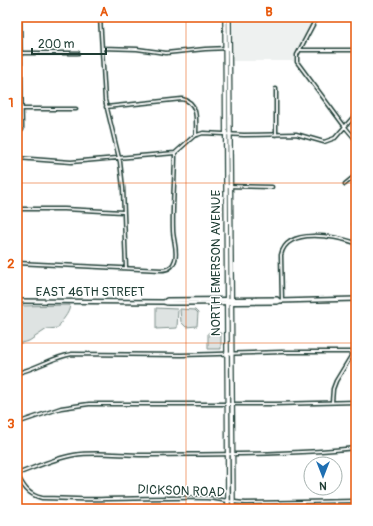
<svg xmlns="http://www.w3.org/2000/svg" width="373" height="526" font-family="Pangolin,sans-serif">
	<rect width="100%" height="100%" fill="#fff"/>
	<filter id="ink" filterUnits="userSpaceOnUse"><feTurbulence type="fractalNoise" baseFrequency=".025" numOctaves="2"/><feDisplacementMap in="SourceGraphic" scale="8" xChannelSelector="R" yChannelSelector="G"/><feConvolveMatrix kernelMatrix="1 2 1 2 8 2 1 2 1" color-interpolation-filters="sRGB"/></filter>
	<g filter="url(#ink)">
		<!-- built -->
		<path fill="#eef1f0" d="M233,17H315L294,57V61H233Z"/>
		<!-- green -->
		<path fill="#dee3e2" stroke="#7e908b" d="M70,305C69,315 62,319 58,328L47,329L29,341L17,344V306Z
			M156,308L177,309L178,310L177,328L156,329Z
			M180,309L195,310L198,313L197,326L186,327L181,322Z
			M208,333H221V349H208Z"/>
		<g fill="none" stroke-linecap="round" stroke-linejoin="round">
			<!-- street casing -->
			<g stroke="#1f3d34" stroke-width="5">
				<path id="street" d="M20,17L22,130
					M100,17L105,100L120,162L123,188L126,268
					M317,17L297,55V62L345,127L356,140
					M102,48L137,49L166,53L205,49L229,48
					M300,50H356
					M21,53H78
					M276,89V135
					M106,107L182,99C199,102 196,121 196,135
					M21,109H76
					M17,158L71,162L175,153L194,136L203,133L244,135L296,134L324,142L335,138L356,114
					M345,184L356,175
					M226,186L272,187
					M17,209H64L123,212
					M354,224L356,225
					M17,263L161,270C168,270 173,267 175,260C178,251 173,239 173,230C172,204 175,179 175,153
					M282,301L281,255C287,226 337,237 356,243
					M17,373C36,369 53,357 72,354L182,355L282,352H354
					M332,402L333,389L336,381L356,348
					M17,423L61,408L89,404H275L356,402
					M17,474C23,486 28,495 42,498C64,498 85,500 106,499C140,499 173,497 207,498C221,499 233,503 246,503L356,501
					M17,474C36,467 55,458 74,455C99,451 125,456 150,455C219,454 288,455 356,448
					M335,502V509
					M284,503V509"/>
			</g>
			<!-- secondary casing -->
			<g stroke="#1f3d34" stroke-width="6">
				<path id="secondary" d="M17,301L164,302L167,303H184L277,302L279,301L356,299
					M164,302L167,300L277,299L279,301"/>
			</g>
			<!-- primary casing -->
			<g stroke="#1f3d34" stroke-width="6">
				<path id="primary" d="M225,17L228,509
					M229,17L233,509"/>
			</g>
			<!-- street -->
			<use href="#street" stroke="#fff" stroke-width="2"/>
			<!-- secondary -->
			<use href="#secondary" stroke="#fff" stroke-width="3"/>
			<!-- primary -->
			<use href="#primary" stroke="#fff" stroke-width="3.5"/>
		</g>
	</g>
	<!-- grid -->
	<path fill="none" stroke="#e8590c" stroke-width="1" stroke-opacity="0.55" d="M186,17V509M17,183H356M17,343H356"/>
	<g text-anchor="middle" dominant-baseline="central" stroke-width="3" stroke-linejoin="round" paint-order="stroke">
		<!-- street labels -->
		<g font-size="13" fill="#1f3d34" stroke="#fff">
			<text transform="translate(216 263) rotate(-90)">NORTH EMERSON AVENUE</text>
			<text x="90" y="292">EAST 46TH STREET</text>
			<text transform="translate(181 491) rotate(2)">DICKSON ROAD</text>
		</g>
	</g>
	<!-- margin -->
	<rect width="373" height="526" fill="none" stroke="#fff" stroke-width="44"/>
	<!-- north arrow -->
	<g transform="translate(323 476) rotate(180)"><circle r="19" fill="#ffffff" stroke="#a5b1ae"/>
	<path d="M0-3L7 15L0 10L-7 15Z" fill="#1f6fb2"/>
	<text y="-6" font-size="11" font-weight="bold" text-anchor="middle" fill="#1f3d34">N</text>
	</g>
	<!-- scale -->
	<path d="M32 48v6h74v-6" fill="none" stroke="#1f3d34" stroke-width="2"/>
	<text x="38" y="48" font-size="12" fill="#1f3d34" stroke="#ffffff" stroke-width="3" paint-order="stroke">200 m</text>
	<rect x="22" y="22" width="329" height="482" fill="none" stroke="#e8590c" stroke-width="1.5"/>
	<g font-size="13" text-anchor="middle" font-weight="bold" fill="#e8590c">
		<text x="104" y="16">A</text>
		<text x="269" y="16">B</text>
		<text x="11" y="107">1</text>
		<text x="11" y="268">2</text>
		<text x="11" y="428">3</text>
	</g>
</svg>
